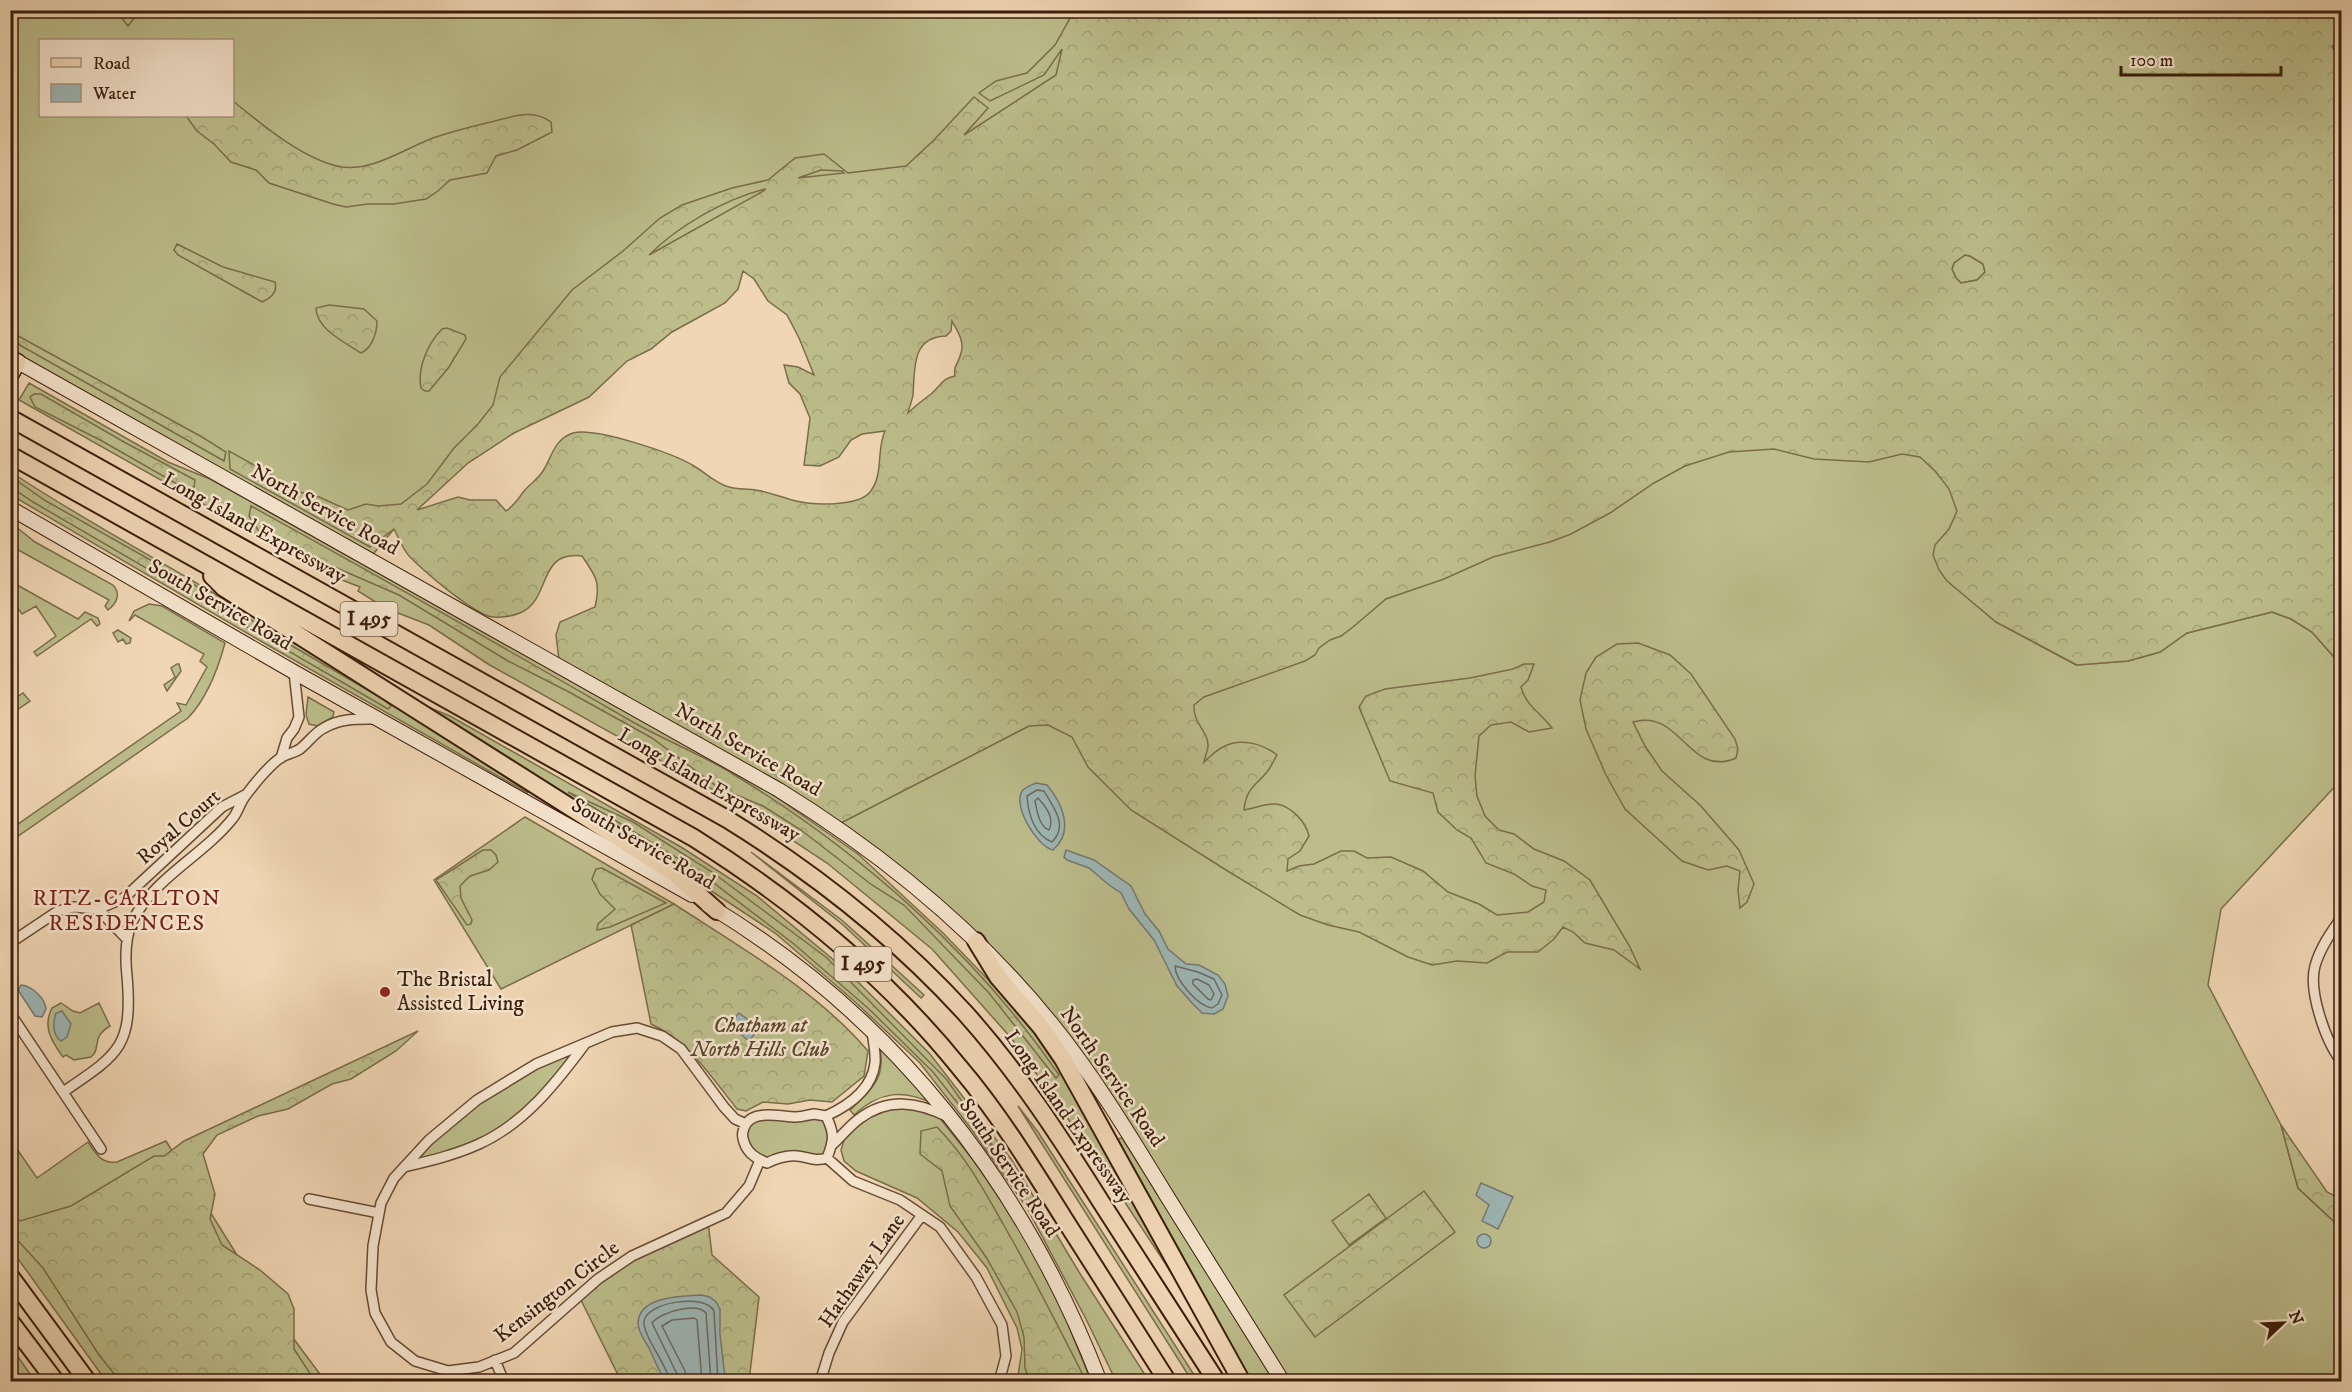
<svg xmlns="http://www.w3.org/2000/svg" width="2352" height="1392" font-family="'IM FELL DW Pica',serif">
	<defs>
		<pattern id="forest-crowns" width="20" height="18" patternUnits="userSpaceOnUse" patternTransform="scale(1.5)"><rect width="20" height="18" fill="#bcbd8b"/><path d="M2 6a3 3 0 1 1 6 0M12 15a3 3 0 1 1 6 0" fill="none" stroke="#a2a277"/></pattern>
	</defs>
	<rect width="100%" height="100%" fill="#f0d6b4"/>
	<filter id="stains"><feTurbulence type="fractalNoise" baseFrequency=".00333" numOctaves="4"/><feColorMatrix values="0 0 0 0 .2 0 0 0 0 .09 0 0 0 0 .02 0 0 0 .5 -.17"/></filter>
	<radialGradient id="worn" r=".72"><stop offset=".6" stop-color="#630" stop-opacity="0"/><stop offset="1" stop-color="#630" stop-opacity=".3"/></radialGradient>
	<!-- grass -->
	<path fill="#bcbd8b" stroke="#7b6d4a" stroke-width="1.5" fill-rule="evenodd" d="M11,11H1071L1057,75L919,165L781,181L394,529L369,559L11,358ZM40,40H232V116H40Z
		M1965,255L1970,256L1983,264L1985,272L1977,280L1961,283L1956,278L1952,269L1954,263Z
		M29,383L168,462L210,479L766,790L858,854L943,933L1034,1027L1100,1134L1201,1318L1103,1169L1012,1039L932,949L827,863L733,801L488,664L429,625L385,608L358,591L360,587L329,575L19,400Z
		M1864,418L1960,475L1996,622L2076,665L2128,661L2160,652L2187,633L2272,612L2291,619L2312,632L2341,665V780L2221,909L2208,985L2281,1125L2298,1188L2341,1228V1381H1283L1132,1139L1009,975L835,826L1599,432Z
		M11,472C75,515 143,551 210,591C316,654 420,721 524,787L528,793L264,643L11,495Z
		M10,522L35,542L113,585C121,594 117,603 108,610L105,606L109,600L11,546Z
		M10,581L78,619L85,612L98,618L100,624L97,626L91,619L37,656L34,652L56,636L36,606L22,614L11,599Z
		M149,604L162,606L225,643C218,669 207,698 188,718L11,841V829L181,711L177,703L186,705L207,667L200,661L204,654L135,615L129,621L134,611Z
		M118,630L131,638L130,643L126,644L123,639L118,642L113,633Z
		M177,664H179L181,671L167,691L164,685L175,677L171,668Z
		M23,693L30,701L11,714V701Z
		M308,697L334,712L333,717L317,726L309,724L306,715Z
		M418,703L450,716L681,847L757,896L847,971L930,1054L1011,1159L1079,1272L1149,1381H1116L1086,1319L1027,1208L972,1130L920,1063L853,1000L775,933L587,809Z
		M525,817L674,904L501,989L434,880Z
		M751,852L843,921L924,995L921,998L842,924Z
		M61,1003L73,1011L80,1013L99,1003L110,1026C90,1038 102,1048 91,1057L74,1060L66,1055L63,1057C52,1042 42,1027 52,1008Z
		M878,1041L934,1104C903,1089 880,1091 854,1115L850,1110C874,1087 888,1076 878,1041Z
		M585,1043L552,1088L488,1140L404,1167L429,1140L504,1082Z
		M1018,1106L1038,1132L1198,1381H1192Z
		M890,1108L922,1109L938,1116L974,1161L1024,1234L1056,1295L1091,1381H1026L1018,1376L1022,1349L1017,1328L987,1268L958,1232L917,1198L856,1171L844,1161L841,1150L845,1137L861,1122Z
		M826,1116L834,1130L827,1158L799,1156L767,1163L746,1148V1124L755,1117Z
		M1122,1138L1276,1381H1251L1118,1139Z
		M10,1139L37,1178L88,1142C96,1154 101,1164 117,1162L166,1141L265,1300L325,1381H106L11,1249Z
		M11,1347L35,1381H11Z"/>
	<!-- forest -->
	<path fill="url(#forest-crowns)" stroke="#7b6d4a" stroke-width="1.5" fill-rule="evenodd" d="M116,11H139V12L128,26Z
		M1071,11H2341V38L2332,47L2342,59L2341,665L2312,632L2291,619L2272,612L2187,633L2160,652L2128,661L2077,665L1996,622L1947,581L1939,570L1933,555L1935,545L1949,529L1957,511L1949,489L1936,472L1920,457L1902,454L1869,462L1814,459L1774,449L1729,452L1685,466L1654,483L1610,513L1571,534L1550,542L1493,557L1444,579L1386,599L1353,627L1341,636L1330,640L1319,648L1315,655L1305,661L1204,697L1194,705C1193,725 1209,731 1208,747C1207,752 1205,757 1204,762C1210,757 1216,750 1223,747C1240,737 1263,744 1277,755C1274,760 1271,767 1267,772C1254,787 1246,789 1244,810C1253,809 1267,803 1277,804C1292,807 1306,822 1309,836L1300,851L1288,859L1287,871L1299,866L1314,864L1341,851H1354L1367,858L1391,857L1423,871L1448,892L1479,904L1497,915L1528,912L1544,902L1546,890L1532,886L1514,874L1486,863L1471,838L1457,830L1438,812L1433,793L1390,781L1359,707L1366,696L1385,689L1470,678L1513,669L1524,664H1534L1528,680L1521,687C1526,706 1541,713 1552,728L1529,732L1511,722L1491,725L1479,736L1475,776L1477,796L1485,816L1499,830L1514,834L1534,849L1564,861L1590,880L1630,947L1640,969L1614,950L1585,943L1573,932L1563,927L1554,939L1538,952H1507L1487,963L1457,961L1432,965L1408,957L1359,932L1328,925L1300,915L1226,870L1131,810L1088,767L1072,737L1048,725L1029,726L835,826L559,660L556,635L560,622L595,607C601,583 596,576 582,556C538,551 551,595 524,611C515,616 498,619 488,616C467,608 427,574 410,557C403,550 399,538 394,529L370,547L230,469L229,451L272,475L288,489L319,497L348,510L366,504L378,506L401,504L427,484L454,448L478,424L493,405L500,377L572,290L623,251L660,218L682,205L732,188L768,180L795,158L824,154L848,173L906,166L934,140L974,97L988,108L964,135L1056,75L1062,49L1044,75L990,101L979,93L996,81L1027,73L1055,45L1069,20ZM821,170L842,171L844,173L798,178ZM765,189V190L649,255C678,226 725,199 765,189ZM1965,255L1970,256L1983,264L1985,272L1977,280L1961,283L1956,278L1952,269L1954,263ZM743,271L754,279L768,301L787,315L799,338L814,375L798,367L784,365L789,383L800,394L810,418L804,465L820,466L839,457L851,440L862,434L885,431C876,450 884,475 870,492C858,507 813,505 796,501C783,498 770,492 756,490C748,488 738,490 729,487C715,483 706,473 694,466C673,453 595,427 573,433C554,439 552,457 543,471C538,479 530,484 524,491C518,499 515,505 506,511L496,500H470L458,497L417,510L468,463L514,433L589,397L627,361L651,349L672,332L725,303L738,289ZM952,321C957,330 965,342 961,353C959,363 953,365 955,376C942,378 940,387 931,394C923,400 915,406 908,413C909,408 912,401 913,395C915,369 911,337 946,336L951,331Z
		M233,101C261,124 305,161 342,167C373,171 404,149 433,138C453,131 474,126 495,121C515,116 533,109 551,122L552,132L517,150L496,156L487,173L450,180L438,191L426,199L394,204H368L346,207L333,204L269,183L256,170L231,162L214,144L197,131L186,116H232Z
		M177,244L223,267L275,282C278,292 271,298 262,302L255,298L178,255L174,250Z
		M329,305L364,309L377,321C377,333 372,348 361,353C346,343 316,329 316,308Z
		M447,328L465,335L466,339L449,367L429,391H425L421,388C417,368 428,343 442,329Z
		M11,332L202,437L226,452L224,461L11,340Z
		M34,394H41L124,442L195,480L194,487L184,488L102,441L35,407L30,397Z
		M10,476L46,501L214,596L282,640L385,700L391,706L388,709L33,502L11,487Z
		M251,506C378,576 505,648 631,721C664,740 701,754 733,774C858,850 977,954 1059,1075L1056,1078L989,993L904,905L872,885L801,830L763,806L719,788L652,738L569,692L508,661L399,595L270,539L258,530L249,516Z
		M1638,643L1670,655L1691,674L1735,739L1738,749L1736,758C1689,779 1681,708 1633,722L1645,746L1662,771L1700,805L1739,850L1754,884L1747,902L1740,908L1738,890L1740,871L1727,866L1708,870L1682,861L1625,809L1606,775L1586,729L1580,700L1586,673L1596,657L1617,644Z
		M568,792L633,822L712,872L827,958L947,1080L1004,1162L933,1072L869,1009L794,944L694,868Z
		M483,850H491L496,855L498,862L489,870L470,876L460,886L461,898L472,920L471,924L467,925L436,880Z
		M602,868L666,903L610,927L597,930L598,924L615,909L600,894L592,879L596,869Z
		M674,904C740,947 816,990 868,1051L864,1076L832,1102L810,1100L788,1104L763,1102L746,1111L737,1109C712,1078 688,1040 651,1024L631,925Z
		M418,1031L396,1051L351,1079L332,1084L288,1109L258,1116L217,1135L203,1154L215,1194L210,1219L222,1245L260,1270L288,1294L294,1309V1349L315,1381H120L99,1355L43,1268L11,1233V1212L20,1221L71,1206L154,1156H164L184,1141Z
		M2281,1125L2327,1192L2341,1199V1228L2298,1188Z
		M937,1127C966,1157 981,1185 1002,1222C1032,1274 1059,1328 1086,1381H1035L1029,1378L1025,1368L1024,1337L1017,1312L986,1257L950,1206L942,1171L920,1154L921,1131Z
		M1424,1191L1455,1232L1315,1337L1284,1295Z
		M1369,1194L1386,1218L1349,1245L1332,1221Z
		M708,1221L712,1255L759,1297L749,1381H621L579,1296L632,1256Z"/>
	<!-- water -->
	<path fill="#9db7b6" stroke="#757971" stroke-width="1.5" d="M1036,783L1047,785C1062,803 1075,831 1053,850C1036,846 1011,803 1023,790C1026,787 1032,785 1036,783Z
		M1066,850L1094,860L1131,886L1145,914L1159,931L1168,949L1186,964L1199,965L1218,975L1225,984L1228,996L1223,1009L1214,1014L1202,1013L1192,1003L1177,986L1154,940L1129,909L1121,893L1109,885L1089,868L1067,860L1064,857Z
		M21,985C32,986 45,998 46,1009L42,1017L35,1016L18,990Z
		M62,1011L71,1024L67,1037L61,1041C52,1035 53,1022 56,1013Z
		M739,1013L759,1028L749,1041L729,1025Z
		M1481,1183L1513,1197L1498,1229L1482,1221L1489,1205L1476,1195Z
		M1477 1241a7 7 0 1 1 14 0a7 7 0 1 1-14 0Z
		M701,1295L710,1297L716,1302L720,1309V1334L725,1377L723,1381H666C658,1371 655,1360 649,1348C645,1341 638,1332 638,1323C639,1296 682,1296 701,1295Z"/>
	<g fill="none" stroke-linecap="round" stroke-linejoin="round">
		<!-- shore -->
		<path stroke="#6c6a60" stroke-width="1.5" d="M1037,790L1044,791C1053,807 1069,825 1052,842C1034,835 1028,813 1027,796Z
			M1038,798C1046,807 1055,818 1049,830C1039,826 1037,811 1035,801Z
			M1175,966L1198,972L1214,979L1222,995L1218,1004L1212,1008C1198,1006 1175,980 1175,966Z
			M1197,979L1209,985L1214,994L1211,1000L1208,999L1193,984V980Z
			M670,1382C668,1366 642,1335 644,1321C647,1302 705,1293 714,1311L718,1382
			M678,1382L677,1374L652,1323C660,1312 697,1302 706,1313L711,1382
			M687,1382L685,1371L662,1326L672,1320L694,1318L697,1320L702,1382"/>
		<!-- street casing -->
		<g stroke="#684b34" stroke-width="12">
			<path id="street" d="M281,758L287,738L294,729L299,717L294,672
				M98,909L127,939
				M2342,917C2331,932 2320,948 2315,966C2308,991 2326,1043 2342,1062
				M10,943L58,911L74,907L98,909L124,898L222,807L245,795
				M10,1013L101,1149
				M63,1092C119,1054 133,1047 127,976C125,958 125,939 132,922C153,878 203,856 233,818C238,812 240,802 246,795C255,783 268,767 280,758C286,754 294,753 300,749C309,742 314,733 324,728C341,718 358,719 377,719
				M814,1114L826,1116C835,1134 834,1140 827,1158C814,1162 809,1157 797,1156C786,1155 777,1158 767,1163C756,1158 748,1154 744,1142C742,1136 742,1134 744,1128C751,1108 780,1117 796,1117C802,1117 808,1115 814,1114Z
				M826,1116C848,1106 872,1089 875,1063C876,1053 873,1041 872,1031
				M746,1124L735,1119L724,1107L681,1049L662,1036L637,1028L612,1032L536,1064L477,1100L429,1140L394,1178L381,1203L373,1246L371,1290L375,1313L391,1342L415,1361L448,1371L479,1367L514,1353L598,1279L632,1256L726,1213L749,1186L760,1160
				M832,1145C841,1137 849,1126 859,1119C888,1097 918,1102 948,1117
				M827,1158L853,1181L900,1200L940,1227L976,1277L1002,1325L1006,1356L999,1382
				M404,1167C429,1161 455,1155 479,1144C524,1124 556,1083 585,1044
				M309,1199L379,1213
				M495,1360L504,1382
				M820,1382L829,1353L843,1322L922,1215"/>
		</g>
		<!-- secondary casing -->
		<g stroke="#3a1d0a" stroke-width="16">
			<path id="secondary" d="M18,362L779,790C881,853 975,929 1051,1023C1094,1076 1129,1134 1165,1193C1204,1256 1244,1319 1283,1382
				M10,508L294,672L692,895
				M708,905C893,1016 1023,1182 1100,1382"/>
		</g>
		<!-- primary casing -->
		<g stroke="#3a1d0a" stroke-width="18">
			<path id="primary" d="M10,358L18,362L10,376"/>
		</g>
		<!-- highway casing -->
		<g stroke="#3a1d0a" stroke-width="20">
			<path id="highway" d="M10,418L727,819C816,874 896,937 966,1014C1018,1072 1060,1137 1101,1202C1140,1262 1178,1322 1217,1382
				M10,455L694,838C794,901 885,975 960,1068C999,1114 1031,1166 1063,1217C1098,1272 1133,1327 1168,1382
				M212,576L224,588L674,873L717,911
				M976,941L998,977L1041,1027L1063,1059L1242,1382
				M10,1276L88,1382
				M10,1321L56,1382"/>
		</g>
		<!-- street -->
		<use href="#street" stroke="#f5e4ce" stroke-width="9"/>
		<!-- secondary -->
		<use href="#secondary" stroke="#f5e4ce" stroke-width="14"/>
		<!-- primary -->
		<use href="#primary" stroke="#f0d6b4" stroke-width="15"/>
		<!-- highway -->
		<use href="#highway" stroke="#f0d6b4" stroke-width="16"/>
	</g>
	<!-- markers -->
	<circle fill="#8f2418" stroke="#f5e4ce" stroke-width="2" cx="385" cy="992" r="6"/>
	<g text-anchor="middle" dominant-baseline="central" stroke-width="5" stroke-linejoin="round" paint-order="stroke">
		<!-- shield labels -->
		<g fill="#f5e4ce" stroke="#725945" stroke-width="1.5">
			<rect x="340.5" y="602" width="57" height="34" rx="4.5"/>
			<rect x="834.5" y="947" width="57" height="34" rx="4.5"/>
		</g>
		<g font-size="20" font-weight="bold" fill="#3a1d0a">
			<text x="369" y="619">I 495</text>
			<text x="863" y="964">I 495</text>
		</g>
		<!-- street labels -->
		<g font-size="21" fill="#3a1d0a" stroke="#f5e4ce">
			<text transform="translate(325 510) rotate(29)">North Service Road</text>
			<text transform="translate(254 528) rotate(29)">Long Island Expressway</text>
			<text transform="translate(220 605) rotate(30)">South Service Road</text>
			<text transform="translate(748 750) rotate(30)">North Service Road</text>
			<text transform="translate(709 785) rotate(30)">Long Island Expressway</text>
			<text transform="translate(179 827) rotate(-41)">Royal Court</text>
			<text transform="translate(643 844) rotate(30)">South Service Road</text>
			<text transform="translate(1112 1077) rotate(55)">North Service Road</text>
			<text transform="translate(1068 1117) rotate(55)">Long Island Expressway</text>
			<text transform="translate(1009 1168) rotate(56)">South Service Road</text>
			<text transform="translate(862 1271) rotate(-55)">Hathaway Lane</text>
			<text transform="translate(557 1292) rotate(-38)">Kensington Circle</text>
		</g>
		<!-- poi labels -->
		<g font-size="21" fill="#3a1d0a" stroke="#f5e4ce" text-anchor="start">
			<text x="397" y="980">The Bristal<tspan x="397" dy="24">Assisted Living</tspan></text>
		</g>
		<!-- park labels -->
		<g font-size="21" font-style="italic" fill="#5a452a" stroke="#f5e4ce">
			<text x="760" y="1026">Chatham at<tspan x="760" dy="24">North Hills Club</tspan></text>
		</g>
		<!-- neighbourhood labels -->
		<g font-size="22" letter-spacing="1.5" fill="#7a1f14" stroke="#f5e4ce">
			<text x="127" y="898">RITZ-CARLTON<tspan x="127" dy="25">RESIDENCES</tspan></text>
		</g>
	</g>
	<!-- margin -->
	<rect width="2352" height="1392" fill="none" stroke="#f0d6b4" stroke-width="36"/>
	<rect x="12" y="12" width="2328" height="1368" fill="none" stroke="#3a1d0a" stroke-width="3"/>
	<rect x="18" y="18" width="2316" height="1356" fill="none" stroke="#3a1d0a" stroke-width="1.5"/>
	<!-- legend -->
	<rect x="39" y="39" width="195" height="78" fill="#f5e4ce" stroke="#aa9480" stroke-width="1.5"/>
	<rect x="51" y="58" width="30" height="9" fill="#f0d6b4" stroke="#aa9480" stroke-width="1.5"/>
	<text x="93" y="69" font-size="18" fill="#3a1d0a">Road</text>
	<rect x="51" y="84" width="30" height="18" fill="#9db7b6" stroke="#aa9480" stroke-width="1.5"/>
	<text x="93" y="99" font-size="18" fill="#3a1d0a">Water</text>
	<!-- north arrow -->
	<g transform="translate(2283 1323) rotate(67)" stroke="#f5e4ce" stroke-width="4.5" paint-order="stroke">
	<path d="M0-4.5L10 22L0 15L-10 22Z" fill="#3a1d0a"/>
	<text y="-9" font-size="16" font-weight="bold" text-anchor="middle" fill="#3a1d0a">N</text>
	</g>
	<!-- scale -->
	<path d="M2121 66v9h160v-9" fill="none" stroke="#3a1d0a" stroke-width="3"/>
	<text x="2130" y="66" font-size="18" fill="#3a1d0a" stroke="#f5e4ce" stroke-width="4.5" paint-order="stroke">100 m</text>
	<rect width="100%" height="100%" filter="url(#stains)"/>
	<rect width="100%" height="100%" fill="url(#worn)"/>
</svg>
